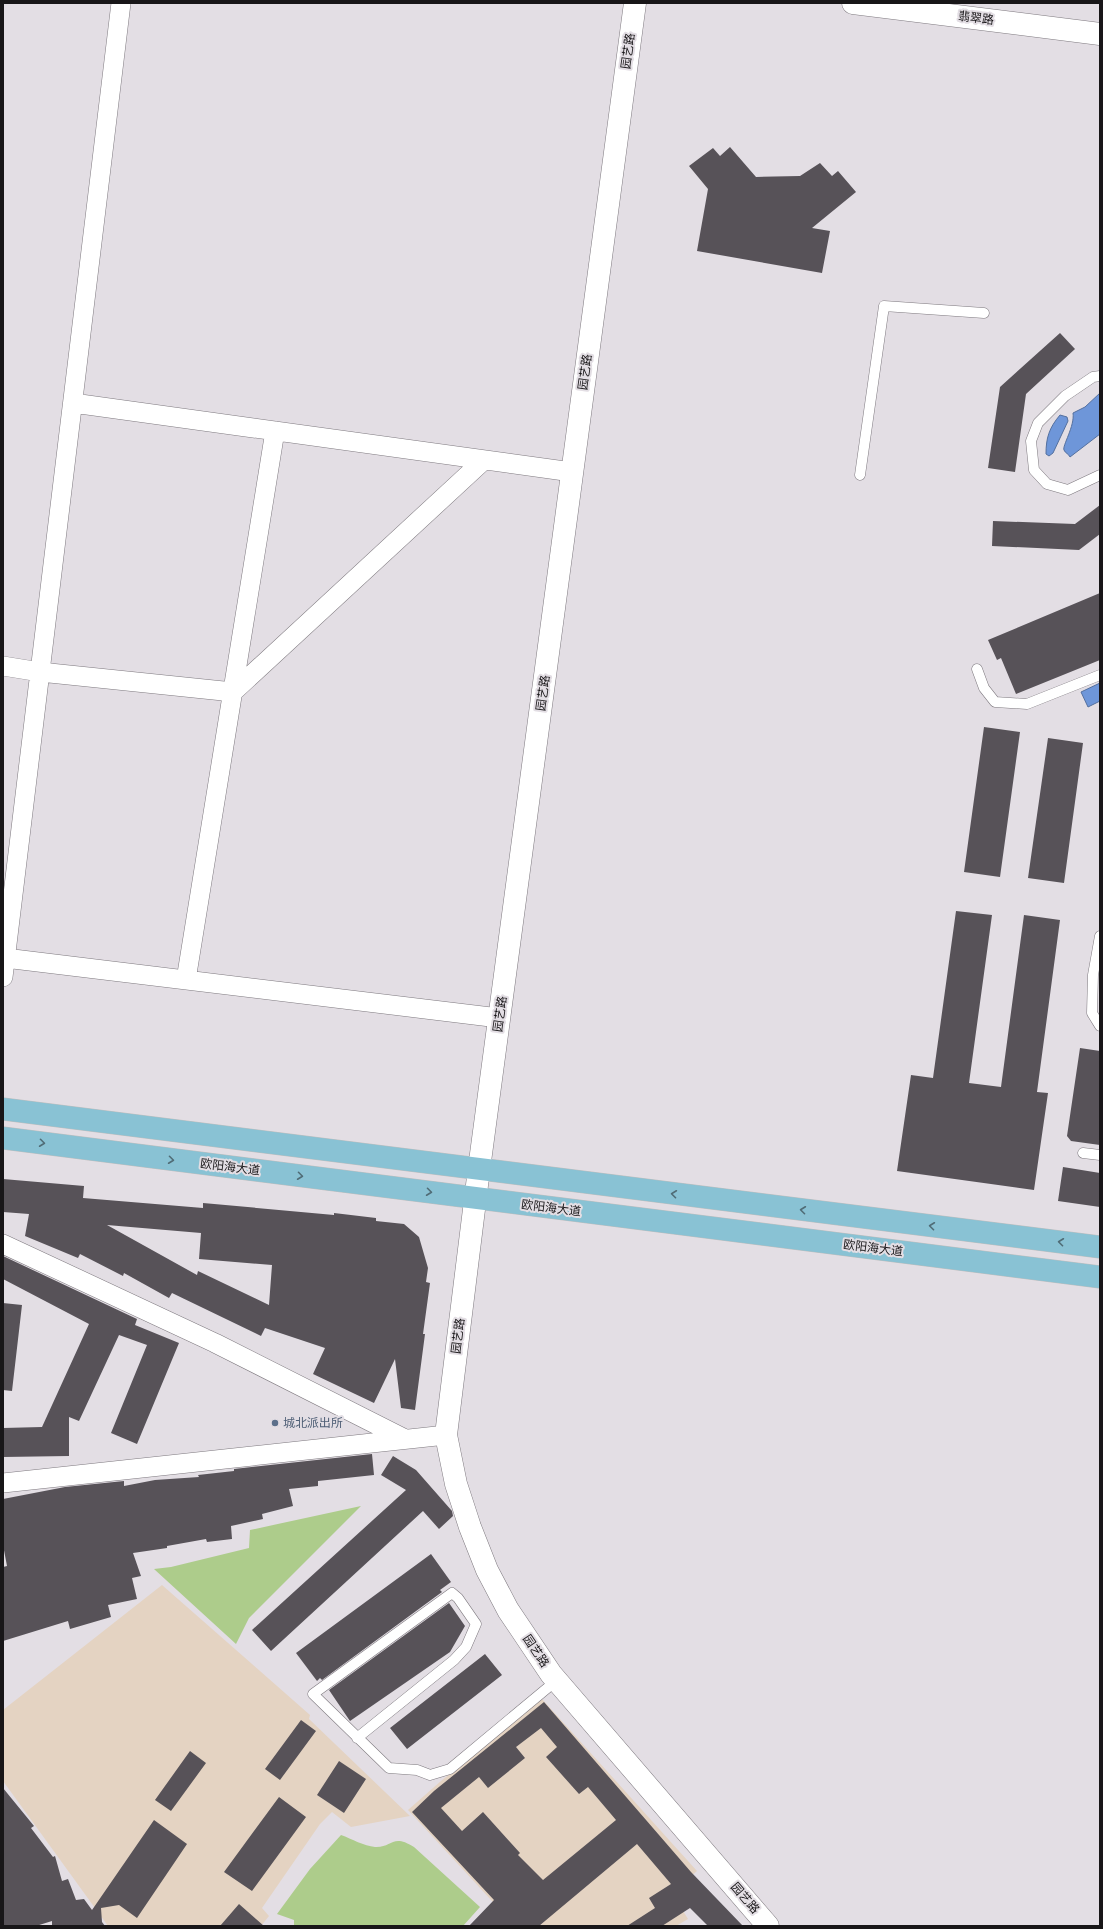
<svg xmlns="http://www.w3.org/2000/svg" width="1103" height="1929" font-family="'DM Sans','Noto Sans SC',sans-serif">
	<rect width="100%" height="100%" fill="#e3dee4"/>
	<!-- commercial -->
	<path fill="#e4d3c2" d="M162,1585L310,1715L309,1719L410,1816L351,1827L332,1812L320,1824L262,1908L269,1916L261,1926H108L3,1781V1710Z
		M542,1699L697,1871L672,1893L688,1919L676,1926H515L408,1810L441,1781Z"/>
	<!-- green -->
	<path fill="#adcc8b" d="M361,1506L249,1618L236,1644L154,1569L171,1567L249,1548L250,1530Z
		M341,1835C352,1839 364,1846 375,1847C392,1848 392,1833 414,1847L480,1907L463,1926H294V1920L277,1914L310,1869Z"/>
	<!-- water -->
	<path fill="#6e96d9" stroke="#54709f" d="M1100,393V434L1070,457C1069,454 1065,453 1064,450C1062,446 1075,426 1073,413L1085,407Z
		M1060,415L1067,417L1068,421L1053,453L1049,456L1046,454C1046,438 1049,428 1060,415Z
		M1100,683V701L1088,707L1081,692Z"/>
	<!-- building -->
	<path fill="#575258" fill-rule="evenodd" d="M730,147L756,177L800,176L820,163L832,176L838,171L856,192L812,228L830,231L822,273L697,251L708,189L689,166L713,148L720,156Z
		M1060,333L1075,349L1026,394L1015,472L988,468L1000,387Z
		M1100,505V534L1079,550L992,546L993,521L1075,524Z
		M1100,593V660L1016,694L1001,658L997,660L988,640Z
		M984,727L1020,732L1000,877L964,872Z
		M1048,738L1083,743L1064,883L1028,878Z
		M956,911L992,915L969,1083L1001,1087L1024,915L1060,920L1037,1092L1048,1093L1034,1190L897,1171L911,1075L933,1078Z
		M1080,1048L1100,1051V1145L1071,1141L1067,1136Z
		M1063,1167L1100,1173V1207L1058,1201Z
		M3,1179L84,1186L83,1198L203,1208V1203L334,1215V1213L376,1218V1221L404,1224L419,1237L428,1268L426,1282L430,1283L423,1334H425L415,1410L401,1408L395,1359L374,1403L313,1374L325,1348L265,1328L261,1336L172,1293L169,1298L124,1273L123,1276L80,1254L78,1258L25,1236L29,1214L3,1212ZM107,1225L201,1233L199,1259L272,1265L269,1305L198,1271L197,1275Z
		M3,1256L137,1319L135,1325L179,1343L137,1444L111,1433L147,1345L119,1335L79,1421L69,1417V1456L3,1457V1428L42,1427L89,1324L3,1279Z
		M3,1303L22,1305L12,1391L3,1390Z
		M372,1454L374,1475L318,1481V1486L289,1489L293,1506L262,1514L263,1519L231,1526L232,1539L207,1542L206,1539L167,1546V1548L133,1553L141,1576L132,1578L137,1599L108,1605L111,1617L70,1629L68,1621L3,1641V1567L7,1566L3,1545V1499L65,1487L124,1481V1486L155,1480L199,1477L198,1475L234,1471V1469Z
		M393,1456L416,1470L452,1511L453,1516L439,1529L423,1511L271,1651L252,1630L406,1490L381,1475Z
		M431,1554L451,1582L440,1590L442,1592L322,1680L320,1678L317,1681L296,1653Z
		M449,1603L465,1626L450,1652L350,1721L329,1690Z
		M485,1654L502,1675L407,1749L390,1728Z
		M544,1702L691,1872L743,1926H708L690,1908L662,1926H627L655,1908L649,1898L671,1884L637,1844L539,1926H469L494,1900L412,1812L434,1791ZM541,1728L557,1747L546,1757L579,1794L588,1787L616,1820L543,1880L518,1855L520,1853L483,1812L462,1831L441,1808L479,1777L488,1788L525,1758L516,1747Z
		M301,1720L316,1731L280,1780L265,1769Z
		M190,1751L206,1763L171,1811L155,1800Z
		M339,1761L366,1779L344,1813L317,1795Z
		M3,1788L34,1826L31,1828L53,1857L55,1856L62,1881L68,1879L76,1900L84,1899L92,1910L154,1820L187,1844L137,1918L119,1905L101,1908L102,1922L105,1926H52V1921L36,1926H3Z
		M279,1797L306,1817L252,1891L224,1872Z
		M239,1904L264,1926H220Z"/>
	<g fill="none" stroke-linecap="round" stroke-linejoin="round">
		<!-- service casing -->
		<g stroke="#7e797f" stroke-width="11">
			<path id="service" d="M1100,376L1093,377L1065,396L1038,423L1031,441L1034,470L1047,484L1068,490L1100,475
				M860,475L884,306L984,313
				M977,669L984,688L995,702L1027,704L1100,675
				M1100,936L1093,975L1092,1013L1100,1026
				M1083,1153L1100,1155
				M357,1738L454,1660L466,1647L476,1624L458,1598L452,1593L313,1694L389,1768L417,1770L430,1775L450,1769L557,1680"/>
		</g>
		<!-- minor casing -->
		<g stroke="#7e797f" stroke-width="20">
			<path id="minor" d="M73,403L572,472
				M3,666L40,672L233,692L484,460
				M5,958L499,1018
				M3,977L121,3
				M186,980L275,431
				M3,1244L215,1343L405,1439
				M3,1483L446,1435"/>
		</g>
		<!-- tertiary casing -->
		<g stroke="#7e797f" stroke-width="23">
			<path id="tertiary" d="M635,3L479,1169L446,1435L456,1484L470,1527L487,1570L508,1610L551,1674L768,1926"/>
		</g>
		<!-- secondary casing -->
		<g stroke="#7e797f" stroke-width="23">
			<path id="secondary" d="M853,3L1100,34"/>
		</g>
		<!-- primary casing -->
		<g stroke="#bebebe" stroke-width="23">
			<path id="primary" d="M3,1109L1100,1247
				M3,1138L1100,1277"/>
		</g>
		<!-- service -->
		<use href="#service" stroke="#fff" stroke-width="10"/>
		<!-- minor -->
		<use href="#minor" stroke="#fff" stroke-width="19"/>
		<!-- tertiary -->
		<use href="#tertiary" stroke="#fff" stroke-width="22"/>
		<!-- secondary -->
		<use href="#secondary" stroke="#fff" stroke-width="22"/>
		<!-- primary -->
		<use href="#primary" stroke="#89c2d4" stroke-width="22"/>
	</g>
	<!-- one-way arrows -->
	<defs><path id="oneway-chevron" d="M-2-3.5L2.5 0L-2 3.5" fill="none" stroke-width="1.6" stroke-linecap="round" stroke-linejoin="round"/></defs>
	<g stroke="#506c76">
		<use href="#oneway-chevron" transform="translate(42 1143) rotate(7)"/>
		<use href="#oneway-chevron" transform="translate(171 1160) rotate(7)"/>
		<use href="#oneway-chevron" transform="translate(300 1176) rotate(7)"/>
		<use href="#oneway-chevron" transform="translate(429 1192) rotate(7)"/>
		<use href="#oneway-chevron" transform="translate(674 1194) rotate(-173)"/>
		<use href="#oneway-chevron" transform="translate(803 1210) rotate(-173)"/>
		<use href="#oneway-chevron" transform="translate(932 1226) rotate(-173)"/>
		<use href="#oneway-chevron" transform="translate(1061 1242) rotate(-173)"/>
	</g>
	<!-- markers -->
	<circle fill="#5c6f8a" stroke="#e3dee4" stroke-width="1.5" cx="275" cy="1423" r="4"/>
	<g text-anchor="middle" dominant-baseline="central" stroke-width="4" stroke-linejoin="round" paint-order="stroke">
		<!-- street labels -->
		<g font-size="12" fill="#181618" stroke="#e3dee4">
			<text transform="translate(976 18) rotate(7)">翡翠路</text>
			<text transform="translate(628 51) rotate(-82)">园艺路</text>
			<text transform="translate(585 372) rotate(-82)">园艺路</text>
			<text transform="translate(543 693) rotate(-82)">园艺路</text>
			<text transform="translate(500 1014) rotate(-82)">园艺路</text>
			<text transform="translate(230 1167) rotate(7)">欧阳海大道</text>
			<text transform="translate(551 1208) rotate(7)">欧阳海大道</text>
			<text transform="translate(873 1248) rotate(7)">欧阳海大道</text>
			<text transform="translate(458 1336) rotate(-83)">园艺路</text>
			<text transform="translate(536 1651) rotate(56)">园艺路</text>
			<text transform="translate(745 1898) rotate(49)">园艺路</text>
		</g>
		<!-- service labels -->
		<g font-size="12" fill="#4e5e75" stroke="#e3dee4" text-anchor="start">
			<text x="283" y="1423">城北派出所</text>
		</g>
	</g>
	<!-- border -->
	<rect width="1103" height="1929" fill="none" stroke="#181618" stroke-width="8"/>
</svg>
